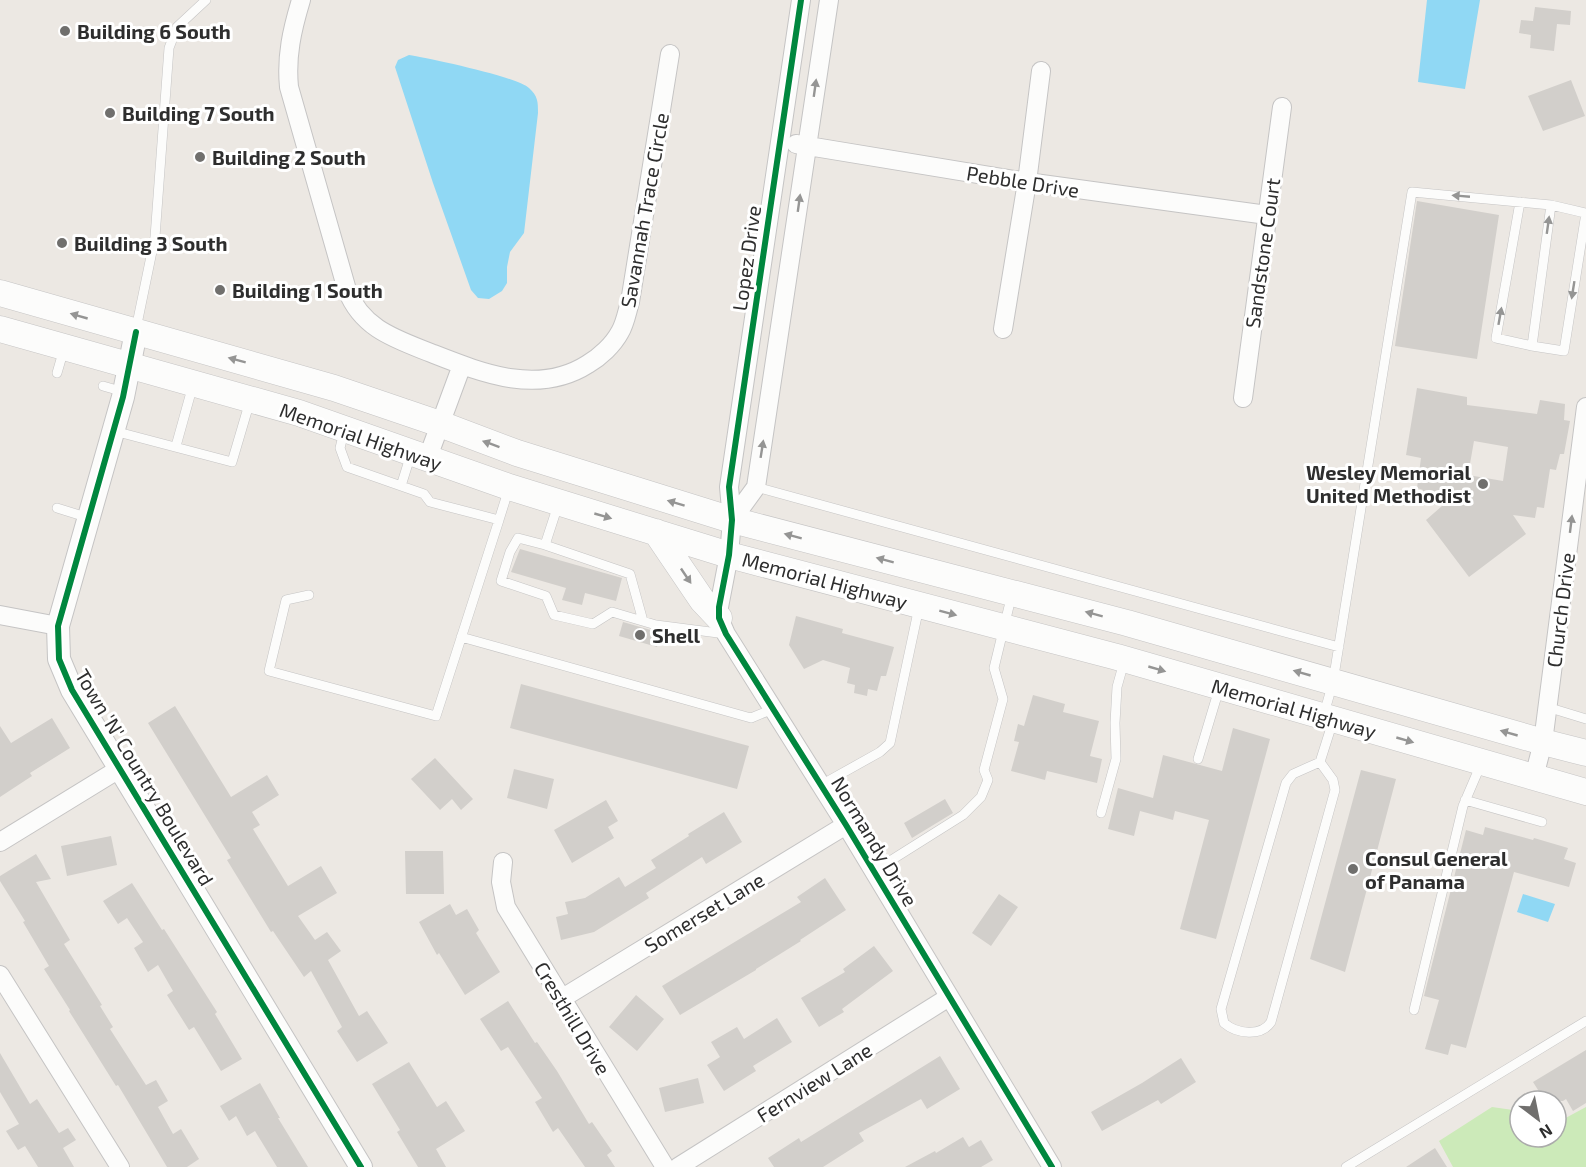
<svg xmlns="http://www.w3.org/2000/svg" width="1586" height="1167" font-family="'Exo 2',sans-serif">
	<rect width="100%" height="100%" fill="#ece8e3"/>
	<!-- green -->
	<path fill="#cceab9" d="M1492,1107L1520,1111V1137H1556V1117L1560,1121L1586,1107V1167H1453L1439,1141Z"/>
	<!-- water -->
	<path fill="#90d8f4" d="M1427,0H1480L1465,89L1418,82Z
		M409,55C428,58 518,77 529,88C538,96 538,102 538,113L524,233L510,252L507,267V283L502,291L489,299L478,298L471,290L433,183L395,67L398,60Z
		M1523,894L1555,904L1548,922L1517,912Z"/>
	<!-- building -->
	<path fill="#d2cfcb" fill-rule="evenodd" d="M1535,7L1571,11L1570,25L1557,24L1554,51L1530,48L1531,35L1519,33L1521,20L1533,21Z
		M1571,80L1585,116L1543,131L1528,96Z
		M1417,201L1499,215L1477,359L1395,346Z
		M1417,388L1467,397V405L1537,414L1540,400L1565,404L1564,420L1570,421L1564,454H1560L1556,470L1550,469L1544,508L1537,507L1535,518L1513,515L1526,534L1469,577L1426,520L1442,506L1421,502L1423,490L1417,488L1421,458L1406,455ZM1474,441L1508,447L1503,481L1468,475Z
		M520,549L622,578L616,601L585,593L582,605L562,600L566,588L511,572Z
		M796,616L843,629L842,633L894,647L886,676H881L877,691L868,689L867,696L854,693L855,685L847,683L850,668L823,660L804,669L789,645Z
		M623,622L661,633L657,647L619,636Z
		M521,684L749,746L737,789L510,728Z
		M1033,695L1065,704L1063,712L1099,721L1090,756L1102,759L1097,783L1047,771L1045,780L1011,771L1019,742L1014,741L1018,724L1024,726Z
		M175,706L231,797L267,775L279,795L252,812L260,825L253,829L288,886L321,866L337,893L298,916L315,940L327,932L341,951L328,960L359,1016L367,1011L388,1043L357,1062L337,1031L342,1027L311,971L304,977L273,931L271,932L227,860L231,858L148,723Z
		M52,718L70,748L30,773L32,776L0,797V726L11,743Z
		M1233,728L1270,739L1216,939L1180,929L1209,820L1175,811L1173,820L1140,811L1134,836L1108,829L1118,788L1153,798L1163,755L1222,771Z
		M435,758L473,799L461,810L452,799L440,810L411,779Z
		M514,769L554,779L547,809L507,798Z
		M1361,770L1396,779L1345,972L1310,959Z
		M945,799L953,813L912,838L904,823Z
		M606,800L618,821L608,827L614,838L572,863L554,830Z
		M724,812L742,842L706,864L702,857L646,893L649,898L594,932L561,940L556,917L568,914L565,902L585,898L619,877L625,887L656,868L651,860L689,836L688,834Z
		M1485,827L1533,840L1534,838L1568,848L1564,859L1576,863L1569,887L1514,872L1466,1048L1451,1044L1448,1055L1425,1049L1439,1000L1424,996L1466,830L1483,835Z
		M111,836L117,865L67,876L61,846Z
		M405,851H443L444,894H406Z
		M36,854L51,879L36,882L70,940L64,944L102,1005L100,1006L113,1027L110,1029L146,1085L156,1080L168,1101L158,1107L173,1134L181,1129L199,1159L187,1167H167L118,1085L116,1086L69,1011L70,1010L44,969L49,966L23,922L25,921L0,881V876Z
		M825,878L846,910L800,940L801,941L756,969V970L680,1015L662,986L801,902L797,897Z
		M132,883L162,930L164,929L217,1012L215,1014L242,1059L221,1071L194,1027L189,1030L167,995L173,991L158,965L148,972L134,948L143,942L127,918L118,924L103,901Z
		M999,894L1018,907L991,946L972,933Z
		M450,904L456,915L467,909L479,930L476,933L500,972L465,995L439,953L437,955L419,922Z
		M874,946L893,971L842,1009L844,1012L819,1027L801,998L845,972L843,969Z
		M636,995L664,1019L637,1051L609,1027Z
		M508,1001L535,1043L537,1042L557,1071L589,1124L592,1122L612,1151L607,1155L615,1167H585L558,1128L553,1132L535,1102L542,1098L508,1047L501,1051L480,1019Z
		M777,1018L792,1042L753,1066L756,1071L724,1091L707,1065L720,1057L711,1042L737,1027L744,1039Z
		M1586,1050V1103L1573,1111L1566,1099L1563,1101H1545L1533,1082Z
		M0,1053L30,1104L37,1099L59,1133L68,1128L76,1140L63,1148L74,1167H38L25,1146L18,1150L6,1131L19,1124L0,1092Z
		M940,1056L960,1089L927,1109L921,1099L859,1133L864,1141L823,1167H774L768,1158L799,1138L801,1142Z
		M1181,1058L1196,1082L1161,1104L1158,1100L1102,1131L1091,1112L1142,1083Z
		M409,1062L437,1107L446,1101L465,1131L436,1149L446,1167H418L397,1132L400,1130L372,1084Z
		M698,1078L704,1103L665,1112L659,1088Z
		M260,1083L280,1118H278L308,1167H277L255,1131L247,1136L236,1116L229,1121L220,1106Z
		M963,1137L969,1147L981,1140L993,1160L981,1167H905L935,1151L936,1153Z
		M1435,1148L1447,1167H1406Z"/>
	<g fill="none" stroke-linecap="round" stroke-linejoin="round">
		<!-- service casing -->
		<g stroke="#c5c4c4" stroke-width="10">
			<path id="service" d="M1520,202L1496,338L1532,346
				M1551,205L1532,346L1564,351L1586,213
				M136,329L155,237L169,48L177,27L206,0
				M57,373L64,349
				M103,386L124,392
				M114,431L232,462L250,401
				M176,446L193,385
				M401,486L411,454
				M756,487L1339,647
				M558,505L545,545L518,538L510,552L501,581L546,596L554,615L593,624L612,612L656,625L726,634
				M57,508L89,518
				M499,520L509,488
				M545,545L630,574L643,621
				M309,595L286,600L269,671L436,716L499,520L430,502L424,494L347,467L340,448L344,432
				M461,637L751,718L773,709
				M1547,707L1586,719
				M1324,714L1333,682L1412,192L1551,205L1585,213
				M1198,759L1219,689
				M1320,762L1333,780L1335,790L1271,1022C1261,1037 1237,1034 1224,1023L1221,1009L1286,783L1293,774Z
				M1320,762L1333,721
				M821,785L880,752L890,743L919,607
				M1465,800L1542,822
				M1101,813L1116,759L1115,723L1117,687L1124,662
				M874,871L963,815L981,797L988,780L984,770L1003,699L994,668L1012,594
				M1414,1010L1463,806L1481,764
				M1346,1167L1586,1021"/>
		</g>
		<!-- minor casing -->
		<g stroke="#c5c4c4" stroke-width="20">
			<path id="minor" d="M301,0C292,30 286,56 289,87L347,290C362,329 396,339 431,353C482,373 538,396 588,364C600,357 613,345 620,332C625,324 627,312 630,302L670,54
				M801,0L729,487L732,520L729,555L719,607V618L726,634L846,825L1052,1167
				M796,144L1027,182L1267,215
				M1003,329L1027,182L1041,71
				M1243,398L1282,107
				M428,457L462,365
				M732,520L756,487L829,0
				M0,615L58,626
				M1534,777L1543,742L1586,407
				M0,842L119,769
				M503,862L501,882L506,907L665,1167
				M0,975L120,1167
				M561,999L846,825
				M678,1167L949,997"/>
		</g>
		<!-- tertiary casing -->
		<g stroke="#c5c4c4" stroke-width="24">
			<path id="tertiary" d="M136,332L123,397L58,626L59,659L72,690L361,1167"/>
		</g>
		<!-- secondary casing -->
		<g stroke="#c5c4c4" stroke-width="27">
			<path id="secondary" d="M0,293L334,388L440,424L517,453L732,520L1127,623L1543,742L1586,753
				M0,329L299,413L509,487L729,555L1117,657L1586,792
				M656,532L702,600L719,618"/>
		</g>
		<!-- service -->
		<use href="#service" stroke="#fcfcfb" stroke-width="9"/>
		<!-- minor -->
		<use href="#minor" stroke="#fcfcfb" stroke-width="18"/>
		<!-- tertiary -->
		<use href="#tertiary" stroke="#fcfcfb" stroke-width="22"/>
		<!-- secondary -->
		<use href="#secondary" stroke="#fcfcfb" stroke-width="26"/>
		<!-- cycleway casing -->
		<g stroke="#fff" stroke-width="10">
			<path id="cycleway" d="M801,0L729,487L732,520L729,555L719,607V618L726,634L846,825L1052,1167
				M136,332L123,397L58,626L59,659L72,690L361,1167"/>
		</g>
		<!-- cycleway -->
		<use href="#cycleway" stroke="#00873e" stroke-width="6"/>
	</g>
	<!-- one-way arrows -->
	<defs><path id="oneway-solid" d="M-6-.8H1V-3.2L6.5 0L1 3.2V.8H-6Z" transform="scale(1.5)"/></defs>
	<g fill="#959594">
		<use href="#oneway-solid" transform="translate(815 88) rotate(-82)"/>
		<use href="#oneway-solid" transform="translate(1461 196) rotate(-175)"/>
		<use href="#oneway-solid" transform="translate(799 203) rotate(-82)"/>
		<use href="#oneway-solid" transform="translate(1548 225) rotate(-82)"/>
		<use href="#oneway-solid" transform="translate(1573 290) rotate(99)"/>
		<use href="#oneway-solid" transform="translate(79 316) rotate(-164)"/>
		<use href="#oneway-solid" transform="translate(1500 316) rotate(-80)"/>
		<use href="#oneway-solid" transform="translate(237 360) rotate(-165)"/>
		<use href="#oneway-solid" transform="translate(491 444) rotate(-160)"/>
		<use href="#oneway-solid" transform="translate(762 449) rotate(-81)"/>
		<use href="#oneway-solid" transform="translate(676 503) rotate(-163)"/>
		<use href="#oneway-solid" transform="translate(603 516) rotate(16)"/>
		<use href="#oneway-solid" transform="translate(1571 524) rotate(-83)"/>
		<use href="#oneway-solid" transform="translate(793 536) rotate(-165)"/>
		<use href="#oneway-solid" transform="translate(885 560) rotate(-165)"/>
		<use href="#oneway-solid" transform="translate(686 576) rotate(56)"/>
		<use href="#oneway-solid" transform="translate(948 613) rotate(15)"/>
		<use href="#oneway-solid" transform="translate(1094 614) rotate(-165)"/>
		<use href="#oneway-solid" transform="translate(1157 669) rotate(16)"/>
		<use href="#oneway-solid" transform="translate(1302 673) rotate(-164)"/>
		<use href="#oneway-solid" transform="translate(1509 733) rotate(-164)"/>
		<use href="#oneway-solid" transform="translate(1405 740) rotate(16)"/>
	</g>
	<!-- markers -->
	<g fill="#706f6d" stroke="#fff" stroke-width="2">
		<circle cx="65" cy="31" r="6"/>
		<circle cx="110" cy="113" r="6"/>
		<circle cx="200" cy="157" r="6"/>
		<circle cx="62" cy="243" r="6"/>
		<circle cx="220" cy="290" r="6"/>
		<circle cx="1483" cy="484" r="6"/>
		<circle cx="640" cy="635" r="6"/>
		<circle cx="1353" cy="869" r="6"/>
	</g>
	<g text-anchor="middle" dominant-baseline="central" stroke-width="6" stroke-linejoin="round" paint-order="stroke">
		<!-- poi labels -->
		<g font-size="20" font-weight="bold" fill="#2e2e2e" stroke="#fff" text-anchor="start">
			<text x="77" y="31">Building 6 South</text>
			<text x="122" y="113">Building 7 South</text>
			<text x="212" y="157">Building 2 South</text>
			<text x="74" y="243">Building 3 South</text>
			<text x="232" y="290">Building 1 South</text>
			<text x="1471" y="472" text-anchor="end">Wesley Memorial<tspan x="1471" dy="23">United Methodist</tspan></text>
			<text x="652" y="635">Shell</text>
			<text x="1365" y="858">Consul General<tspan x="1365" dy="23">of Panama</tspan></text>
		</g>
		<!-- street labels -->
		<g font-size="20" fill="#2e2e2e" stroke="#fff">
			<text transform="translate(1023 181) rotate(9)">Pebble Drive</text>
			<text transform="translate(644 210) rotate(-80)">Savannah Trace Circle</text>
			<text transform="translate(1262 253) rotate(-82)">Sandstone Court</text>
			<text transform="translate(746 258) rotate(-82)">Lopez Drive</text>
			<text transform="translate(361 436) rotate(19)">Memorial Highway</text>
			<text transform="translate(825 580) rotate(15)">Memorial Highway</text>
			<text transform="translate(1560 610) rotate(-83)">Church Drive</text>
			<text transform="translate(1294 708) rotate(16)">Memorial Highway</text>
			<text transform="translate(145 777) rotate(59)">Town 'N' Country Boulevard</text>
			<text transform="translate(875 841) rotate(59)">Normandy Drive</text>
			<text transform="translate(704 912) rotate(-31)">Somerset Lane</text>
			<text transform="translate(573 1018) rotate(59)">Cresthill Drive</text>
			<text transform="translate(814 1082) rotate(-32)">Fernview Lane</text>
		</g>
	</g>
	<!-- north arrow -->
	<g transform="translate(1538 1119) rotate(148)"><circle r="28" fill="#ffffff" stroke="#ababab" stroke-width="1.5"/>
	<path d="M0-4.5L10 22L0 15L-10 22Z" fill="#706f6d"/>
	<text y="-9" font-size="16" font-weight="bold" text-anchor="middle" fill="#2e2e2e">N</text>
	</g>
</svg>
